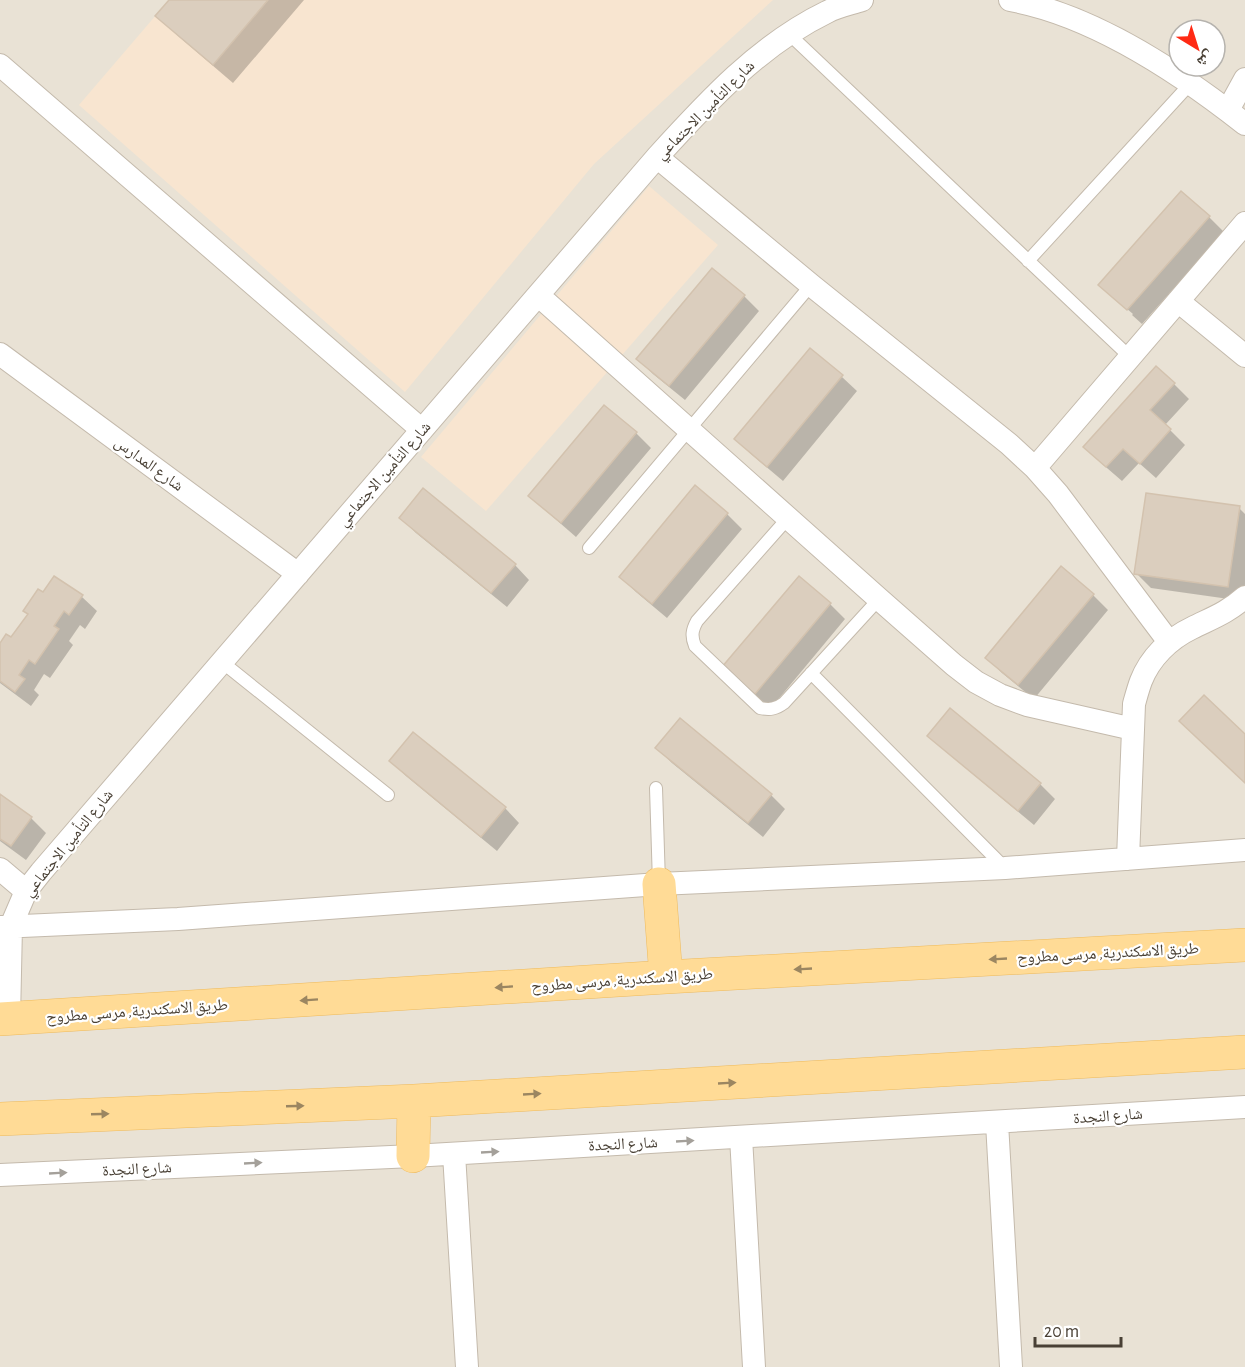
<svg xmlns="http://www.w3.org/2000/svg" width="1245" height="1367" font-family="'Alegreya Sans','Noto Naskh Arabic',sans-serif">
	<rect width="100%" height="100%" fill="#f5f0e7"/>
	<!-- residential -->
	<path fill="#e9e2d5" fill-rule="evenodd" d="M0,0H1245V1367H0ZM1179,30H1215V66H1179Z"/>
	<!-- commercial -->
	<path fill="#f8e5d0" d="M169,0H773L594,164L405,392L79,105Z
		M649,186L718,245L486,511L421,457Z"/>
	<!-- shadow -->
	<path fill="#0003" d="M171,0H304L233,83L177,35L157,16Z
		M1209,217L1224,232L1142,324L1132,315L1133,314L1113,297V298L1100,285Z
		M744,296L759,311L685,400L653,374L638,359Z
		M811,350L842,377L857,391L783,481L751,454L736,439Z
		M1174,384L1189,399L1165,425L1185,445L1156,478L1139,463L1122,481L1100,462Z
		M636,433L651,448L576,537L545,510L530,496Z
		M1239,508L1245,514V584L1243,601L1151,588L1136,573Z
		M727,514L742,529L667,618L636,592L621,577Z
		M401,518L515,565L529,580L507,607L416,533Z
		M55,578L82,597L97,611L85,629L80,625L69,641L73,645L50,678L44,674L34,690L39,695L31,706L0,683V646L11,639Z
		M1093,595L1108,610L1034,699L1002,673L987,658Z
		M830,604L845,619L771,708L739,682Z
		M929,736L1040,784L1055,799L1034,825L944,750Z
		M657,748L771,795L785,809L763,837L672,763Z
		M391,761L505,808L519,823L497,851L406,776Z
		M0,796L31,818L46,833L26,860L0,841Z"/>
	<!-- building -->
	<path fill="#dbcebe" stroke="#d3c2ae" stroke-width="1.5" d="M169,0H268L213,65L155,16Z
		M1181,191L1210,216L1127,310L1098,285Z
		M712,268L745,295L669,386L636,359Z
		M810,348L843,375L767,467L734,439Z
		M1156,366L1175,383L1150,410L1171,429L1140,464L1123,449L1106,467L1083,447Z
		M604,405L637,432L561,523L528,496Z
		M695,485L728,513L652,604L619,577Z
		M423,488L516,564L491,593L399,518Z
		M1146,493L1240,506L1228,587L1134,574Z
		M1061,566L1094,594L1018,685L985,658Z
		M54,576L83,595L69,615L64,611L54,626L59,629L35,664L29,660L19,675L25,679L15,692L0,681V643L6,634L11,637L28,614L23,611L38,589L43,592Z
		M799,576L831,603L755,694L722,667Z
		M1204,695L1245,734V783L1179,721Z
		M950,708L1041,783L1018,811L927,736Z
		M680,718L772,794L748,823L655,748Z
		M413,732L506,807L481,837L389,761Z
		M0,794L32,817L11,846L0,839Z"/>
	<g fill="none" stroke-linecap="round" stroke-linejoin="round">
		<!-- lane casing -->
		<g stroke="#c4baac" stroke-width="14">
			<path id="lane" d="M788,33L1130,357
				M1028,261L1190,84
				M788,518L697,621C692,630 691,636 695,646L760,708C770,710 776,709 784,703L879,599
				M589,548L811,285
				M222,662L388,795
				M811,673L1004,867
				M656,788L659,883"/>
		</g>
		<!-- street casing -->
		<g stroke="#c4baac" stroke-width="24">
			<path id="street" d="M1010,0C1094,15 1179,72 1245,124
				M0,65L422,430
				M1228,110L1245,79
				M657,157L811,285L1009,444L1035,468L1058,494L1169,642
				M538,295L879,599L954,665L976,682L1000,695L1027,705L1133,729
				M1178,301L1245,356
				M0,354L298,574
				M1035,468L1245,223
				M1128,859L1134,704C1136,697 1138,689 1141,681C1150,658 1169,639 1192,628C1212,618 1227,613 1245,597
				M0,869L26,891
				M0,927L178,919L659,884L1005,868L1245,850
				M9,1019L11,926L26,891L41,872L657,157C707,102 759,45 827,12C838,6 850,4 862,0
				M997,1123L1011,1367
				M741,1137L754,1367
				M454,1154L467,1367
				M0,1175L413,1156L1245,1107"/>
		</g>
		<!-- primary casing -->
		<g stroke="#eeba5c" stroke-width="34">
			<path id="primary" d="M659,884L666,977
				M0,1019L666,977L1245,945
				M0,1119L414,1101L1245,1052
				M413,1156L414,1101"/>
		</g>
		<!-- lane -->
		<use href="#lane" stroke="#fff" stroke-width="12"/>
		<!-- street -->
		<use href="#street" stroke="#fff" stroke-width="22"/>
		<!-- primary -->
		<use href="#primary" stroke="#ffdb96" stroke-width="33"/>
	</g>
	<!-- one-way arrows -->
	<defs><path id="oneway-solid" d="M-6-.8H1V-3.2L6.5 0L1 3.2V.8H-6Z" transform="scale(1.5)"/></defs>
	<g fill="#9b8661">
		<use href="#oneway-solid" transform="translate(998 959) rotate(177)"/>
		<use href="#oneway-solid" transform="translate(803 969) rotate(177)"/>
		<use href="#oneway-solid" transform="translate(504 987) rotate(176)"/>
		<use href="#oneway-solid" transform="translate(309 1000) rotate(176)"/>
		<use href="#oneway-solid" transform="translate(727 1083) rotate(-3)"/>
		<use href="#oneway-solid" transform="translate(532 1094) rotate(-3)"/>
		<use href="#oneway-solid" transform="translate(295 1106) rotate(-2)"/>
		<use href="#oneway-solid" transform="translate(100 1114) rotate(-2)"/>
	</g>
	<g fill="#a4a09a">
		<use href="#oneway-solid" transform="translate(685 1141) rotate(-3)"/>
		<use href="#oneway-solid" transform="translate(490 1152) rotate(-3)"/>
		<use href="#oneway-solid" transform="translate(253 1163) rotate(-3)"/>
		<use href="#oneway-solid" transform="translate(58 1173) rotate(-3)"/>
	</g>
	<g text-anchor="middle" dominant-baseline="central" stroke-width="4.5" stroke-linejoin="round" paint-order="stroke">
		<!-- street labels -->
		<g font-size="16" fill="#494035" stroke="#fff">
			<text transform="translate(705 110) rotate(-45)">شارع التأمين الاجتماعي</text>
			<text transform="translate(149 464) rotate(36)">شارع المدارس</text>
			<text transform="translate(384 474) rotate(-49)">شارع التأمين الاجتماعي</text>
			<text transform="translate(68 843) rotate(-51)">شارع التأمين الاجتماعي</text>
			<text transform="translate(1108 953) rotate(-3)">طريق الاسكندرية, مرسى مطروح</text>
			<text transform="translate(622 980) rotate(-4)">طريق الاسكندرية, مرسى مطروح</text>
			<text transform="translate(137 1011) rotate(-4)">طريق الاسكندرية, مرسى مطروح</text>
			<text transform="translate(1108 1116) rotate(-4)">شارع النجدة</text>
			<text transform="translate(623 1144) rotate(-3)">شارع النجدة</text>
			<text transform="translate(137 1169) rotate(-3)">شارع النجدة</text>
		</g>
	</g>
	<!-- north arrow -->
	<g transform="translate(1197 48) rotate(142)"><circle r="28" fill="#ffffff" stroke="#b6b3ae" stroke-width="1.5"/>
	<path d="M0-4.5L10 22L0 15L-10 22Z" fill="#ff2a14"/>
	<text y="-9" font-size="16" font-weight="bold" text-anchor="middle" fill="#494035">ش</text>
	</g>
	<!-- scale -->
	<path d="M1035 1337v9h86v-9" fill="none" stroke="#494035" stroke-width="3"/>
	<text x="1044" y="1337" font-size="18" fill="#494035" stroke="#ffffff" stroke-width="4.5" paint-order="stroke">20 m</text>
</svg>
